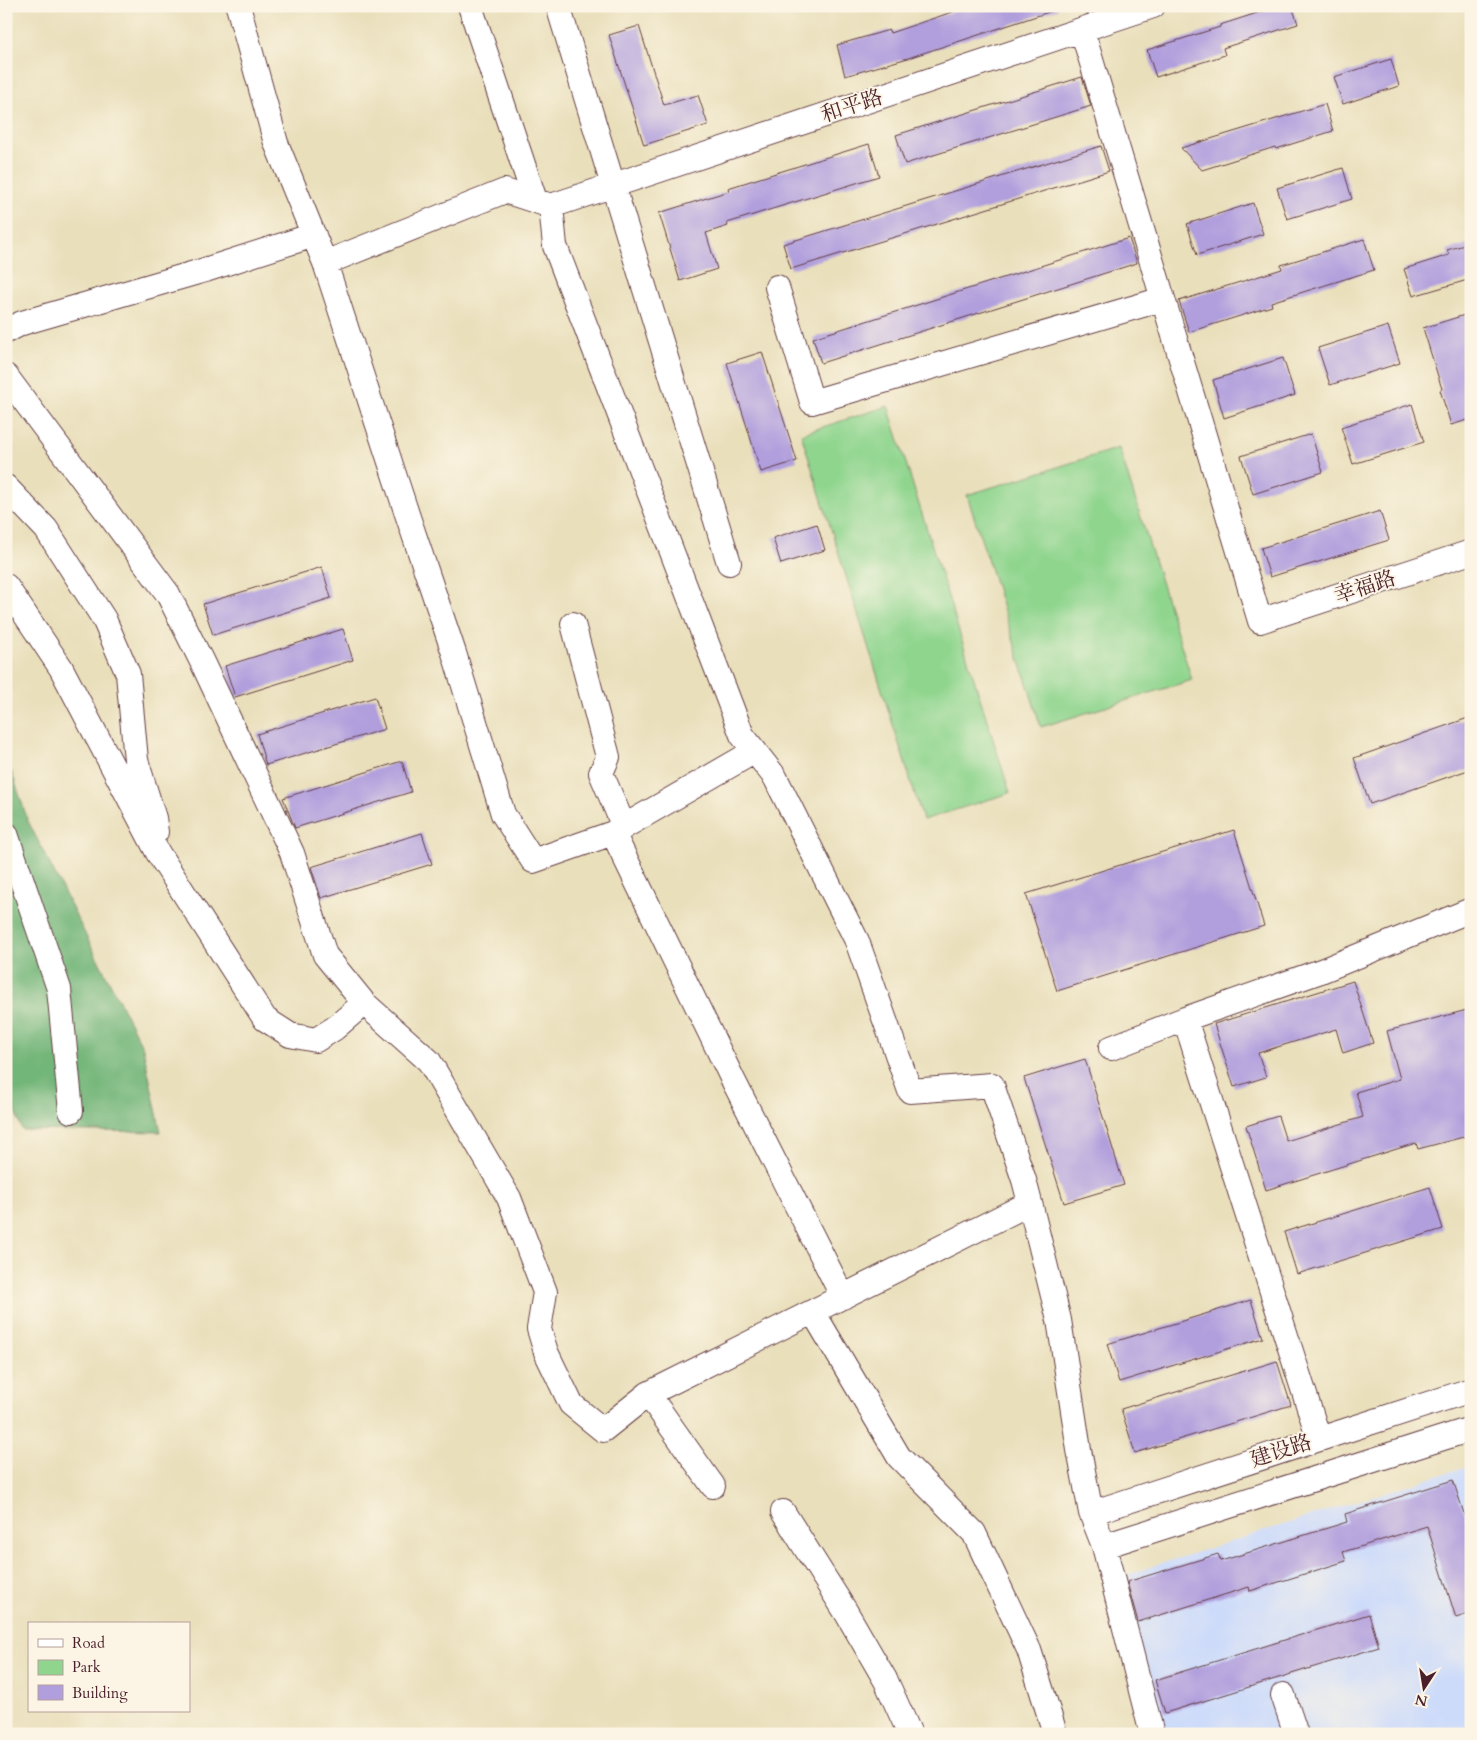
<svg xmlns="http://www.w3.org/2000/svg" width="1477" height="1740" font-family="Cardo,'Noto Serif SC',serif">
	<rect width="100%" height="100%" fill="#fcf5e5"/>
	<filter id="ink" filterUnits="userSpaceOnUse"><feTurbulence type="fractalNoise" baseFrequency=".02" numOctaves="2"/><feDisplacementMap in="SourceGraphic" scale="10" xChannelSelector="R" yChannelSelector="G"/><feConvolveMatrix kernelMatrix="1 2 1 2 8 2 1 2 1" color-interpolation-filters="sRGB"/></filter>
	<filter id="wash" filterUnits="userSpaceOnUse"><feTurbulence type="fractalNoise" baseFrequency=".0096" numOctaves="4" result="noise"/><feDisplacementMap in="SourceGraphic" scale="20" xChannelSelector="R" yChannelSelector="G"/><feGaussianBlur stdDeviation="1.12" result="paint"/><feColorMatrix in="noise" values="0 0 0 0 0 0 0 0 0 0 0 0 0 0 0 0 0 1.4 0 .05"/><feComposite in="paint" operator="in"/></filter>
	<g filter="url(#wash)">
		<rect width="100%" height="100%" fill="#e9dfbb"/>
		<!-- built -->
		<path fill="#cddbfa" d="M1471,1465V1734H1163L1116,1578Z"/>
		<!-- green -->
		<path fill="#8fd58e" stroke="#6c7a5c" d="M888,406L1010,793L923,820L801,434Z
			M1119,448L1192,680L1041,727L967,495Z"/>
		<!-- forest -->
		<path fill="#73b679" stroke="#5e6a52" d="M6,755L28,821L143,1048L161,1132L22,1130L6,1084Z"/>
		<g id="blocks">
			<!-- building -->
			<path fill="#b09edd" d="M970,6H1058V9L908,58L845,76L837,45L889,30L890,33Z
				M1279,6H1292L1298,24L1223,48L1225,55L1156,77L1147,50L1220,27V25Z
				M639,26L664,105L698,95L708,125L644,145L609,35Z
				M1391,59L1399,86L1343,104L1334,77Z
				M1082,77L1091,106L905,164L896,135Z
				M1325,104L1333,131L1276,149L1275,147L1202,170L1181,148Z
				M869,144L879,176L727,223L728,226L706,233L717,269L680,281L659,213L729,191L728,188Z
				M1101,146L1109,171L791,269L783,244Z
				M1343,168L1352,199L1287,219L1277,188Z
				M1253,203L1263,234L1197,255L1187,224Z
				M1129,238L1137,263L821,363L813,338Z
				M1364,239L1374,270L1271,302L1272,306L1189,332L1179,301L1282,269L1281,265Z
				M1471,243V279L1413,296L1404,269L1449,255L1447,250Z
				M1471,313V419L1451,425L1440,390L1442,389L1423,328Z
				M1388,326L1400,363L1330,385L1318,348Z
				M762,352L797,461L761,472L727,363Z
				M1283,358L1295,395L1224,418L1213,380Z
				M1412,404L1424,442L1353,464L1341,427Z
				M1311,434L1323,472L1253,494L1241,456Z
				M1380,511L1389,540L1270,577L1261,548Z
				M817,524L825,550L781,564L773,538Z
				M322,567L331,598L213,635L203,604Z
				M343,629L353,660L235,697L225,666Z
				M375,697L385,729L266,765L257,734Z
				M1471,717V769L1370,804L1354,758Z
				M402,761L411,792L295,828L283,798Z
				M1234,830L1264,926L1057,991L1026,894Z
				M422,833L432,864L321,898L311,867Z
				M1353,981L1373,1043L1343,1053L1336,1029L1258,1053L1266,1077L1234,1087L1214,1024Z
				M1467,1010L1471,1024V1135L1418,1149L1416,1143L1266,1190L1246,1126L1278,1116L1286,1141L1363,1117L1356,1092L1400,1079L1387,1031Z
				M1085,1059L1124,1185L1064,1203L1024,1078Z
				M1430,1187L1443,1229L1297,1274L1284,1232Z
				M1251,1300L1263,1338L1119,1382L1107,1344Z
				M1277,1361L1291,1405L1135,1453L1121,1409Z
				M1453,1480L1471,1535V1613L1456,1618L1427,1526L1343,1552L1346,1561L1250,1591L1249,1587L1138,1622L1127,1582L1218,1554L1221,1561L1347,1522L1345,1514Z
				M1369,1614L1379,1647L1165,1713L1155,1680Z"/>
		</g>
	</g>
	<g filter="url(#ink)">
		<use href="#blocks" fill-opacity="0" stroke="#623c41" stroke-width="1"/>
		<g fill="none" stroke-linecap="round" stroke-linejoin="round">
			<!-- minor casing -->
			<g stroke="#623c41" stroke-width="26">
				<path id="minor" d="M238,6L276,143L325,263L407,514L454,653L503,814L533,861L613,833L733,1080L843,1297
					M470,6L535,200
					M558,6L729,563
					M551,206L555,246L742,735L775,777L857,941L910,1091L992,1085L1024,1180L1030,1203L1059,1320L1079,1450L1091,1513L1104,1546L1152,1734
					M551,206L1153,6
					M325,263L505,191L551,206
					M777,287L812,402L1163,299L1082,30
					M1163,299L1260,621L1471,552
					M6,331L22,323L205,270L314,235
					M6,376L168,594L202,662L292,853L325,955L364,1003L429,1061L509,1198L545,1292L539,1329L546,1352L571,1404L603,1430L648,1394L1030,1203
					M6,487L46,529L104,619L128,674L136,760L154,818L156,832
					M6,586L61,668L158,853L265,1019L290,1035L316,1040L335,1028L364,1003
					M573,624L608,757L601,773L624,827
					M613,833L755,751
					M6,834L59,989L71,1111
					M1185,1019L1319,1439
					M1111,1048L1185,1019L1321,971L1471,910
					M813,1312L899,1457L974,1533L1029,1650L1054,1730L1053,1734
					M648,1394L713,1486
					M783,1512L846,1612L886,1681L910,1734
					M1091,1513L1471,1390
					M1104,1546L1471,1429
					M1283,1695L1296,1734"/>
			</g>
			<!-- minor -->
			<use href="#minor" stroke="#fff" stroke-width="24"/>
		</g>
	</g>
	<g text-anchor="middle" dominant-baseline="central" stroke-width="4" stroke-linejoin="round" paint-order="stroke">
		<!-- street labels -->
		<g font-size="21" fill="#4a1f2b" stroke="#fcf5e5">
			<text transform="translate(852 106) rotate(-18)">和平路</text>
			<text transform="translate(1365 587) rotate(-18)">幸福路</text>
			<text transform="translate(1281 1451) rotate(-18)">建设路</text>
		</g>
	</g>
	<!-- margin -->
	<rect width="1477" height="1740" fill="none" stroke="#fcf5e5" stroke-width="25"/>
	<!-- legend -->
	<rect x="28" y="1622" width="162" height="90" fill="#fcf5e5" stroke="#b59f9b"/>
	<rect x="38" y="1639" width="25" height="8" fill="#ffffff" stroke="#b59f9b"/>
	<text x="72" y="1648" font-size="15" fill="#4a1f2b">Road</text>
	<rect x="38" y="1660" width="25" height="15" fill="#8fd58e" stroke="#b59f9b"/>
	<text x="72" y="1672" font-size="15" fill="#4a1f2b">Park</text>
	<rect x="38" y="1685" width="25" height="15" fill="#b09edd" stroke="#b59f9b"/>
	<text x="72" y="1698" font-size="15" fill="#4a1f2b">Building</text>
	<!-- north arrow -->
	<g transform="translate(1424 1688) rotate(192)" stroke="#fcf5e5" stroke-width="4" paint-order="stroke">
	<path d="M0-4L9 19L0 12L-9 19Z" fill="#4a1f2b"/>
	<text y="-8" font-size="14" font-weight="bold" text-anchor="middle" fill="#4a1f2b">N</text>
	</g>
</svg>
